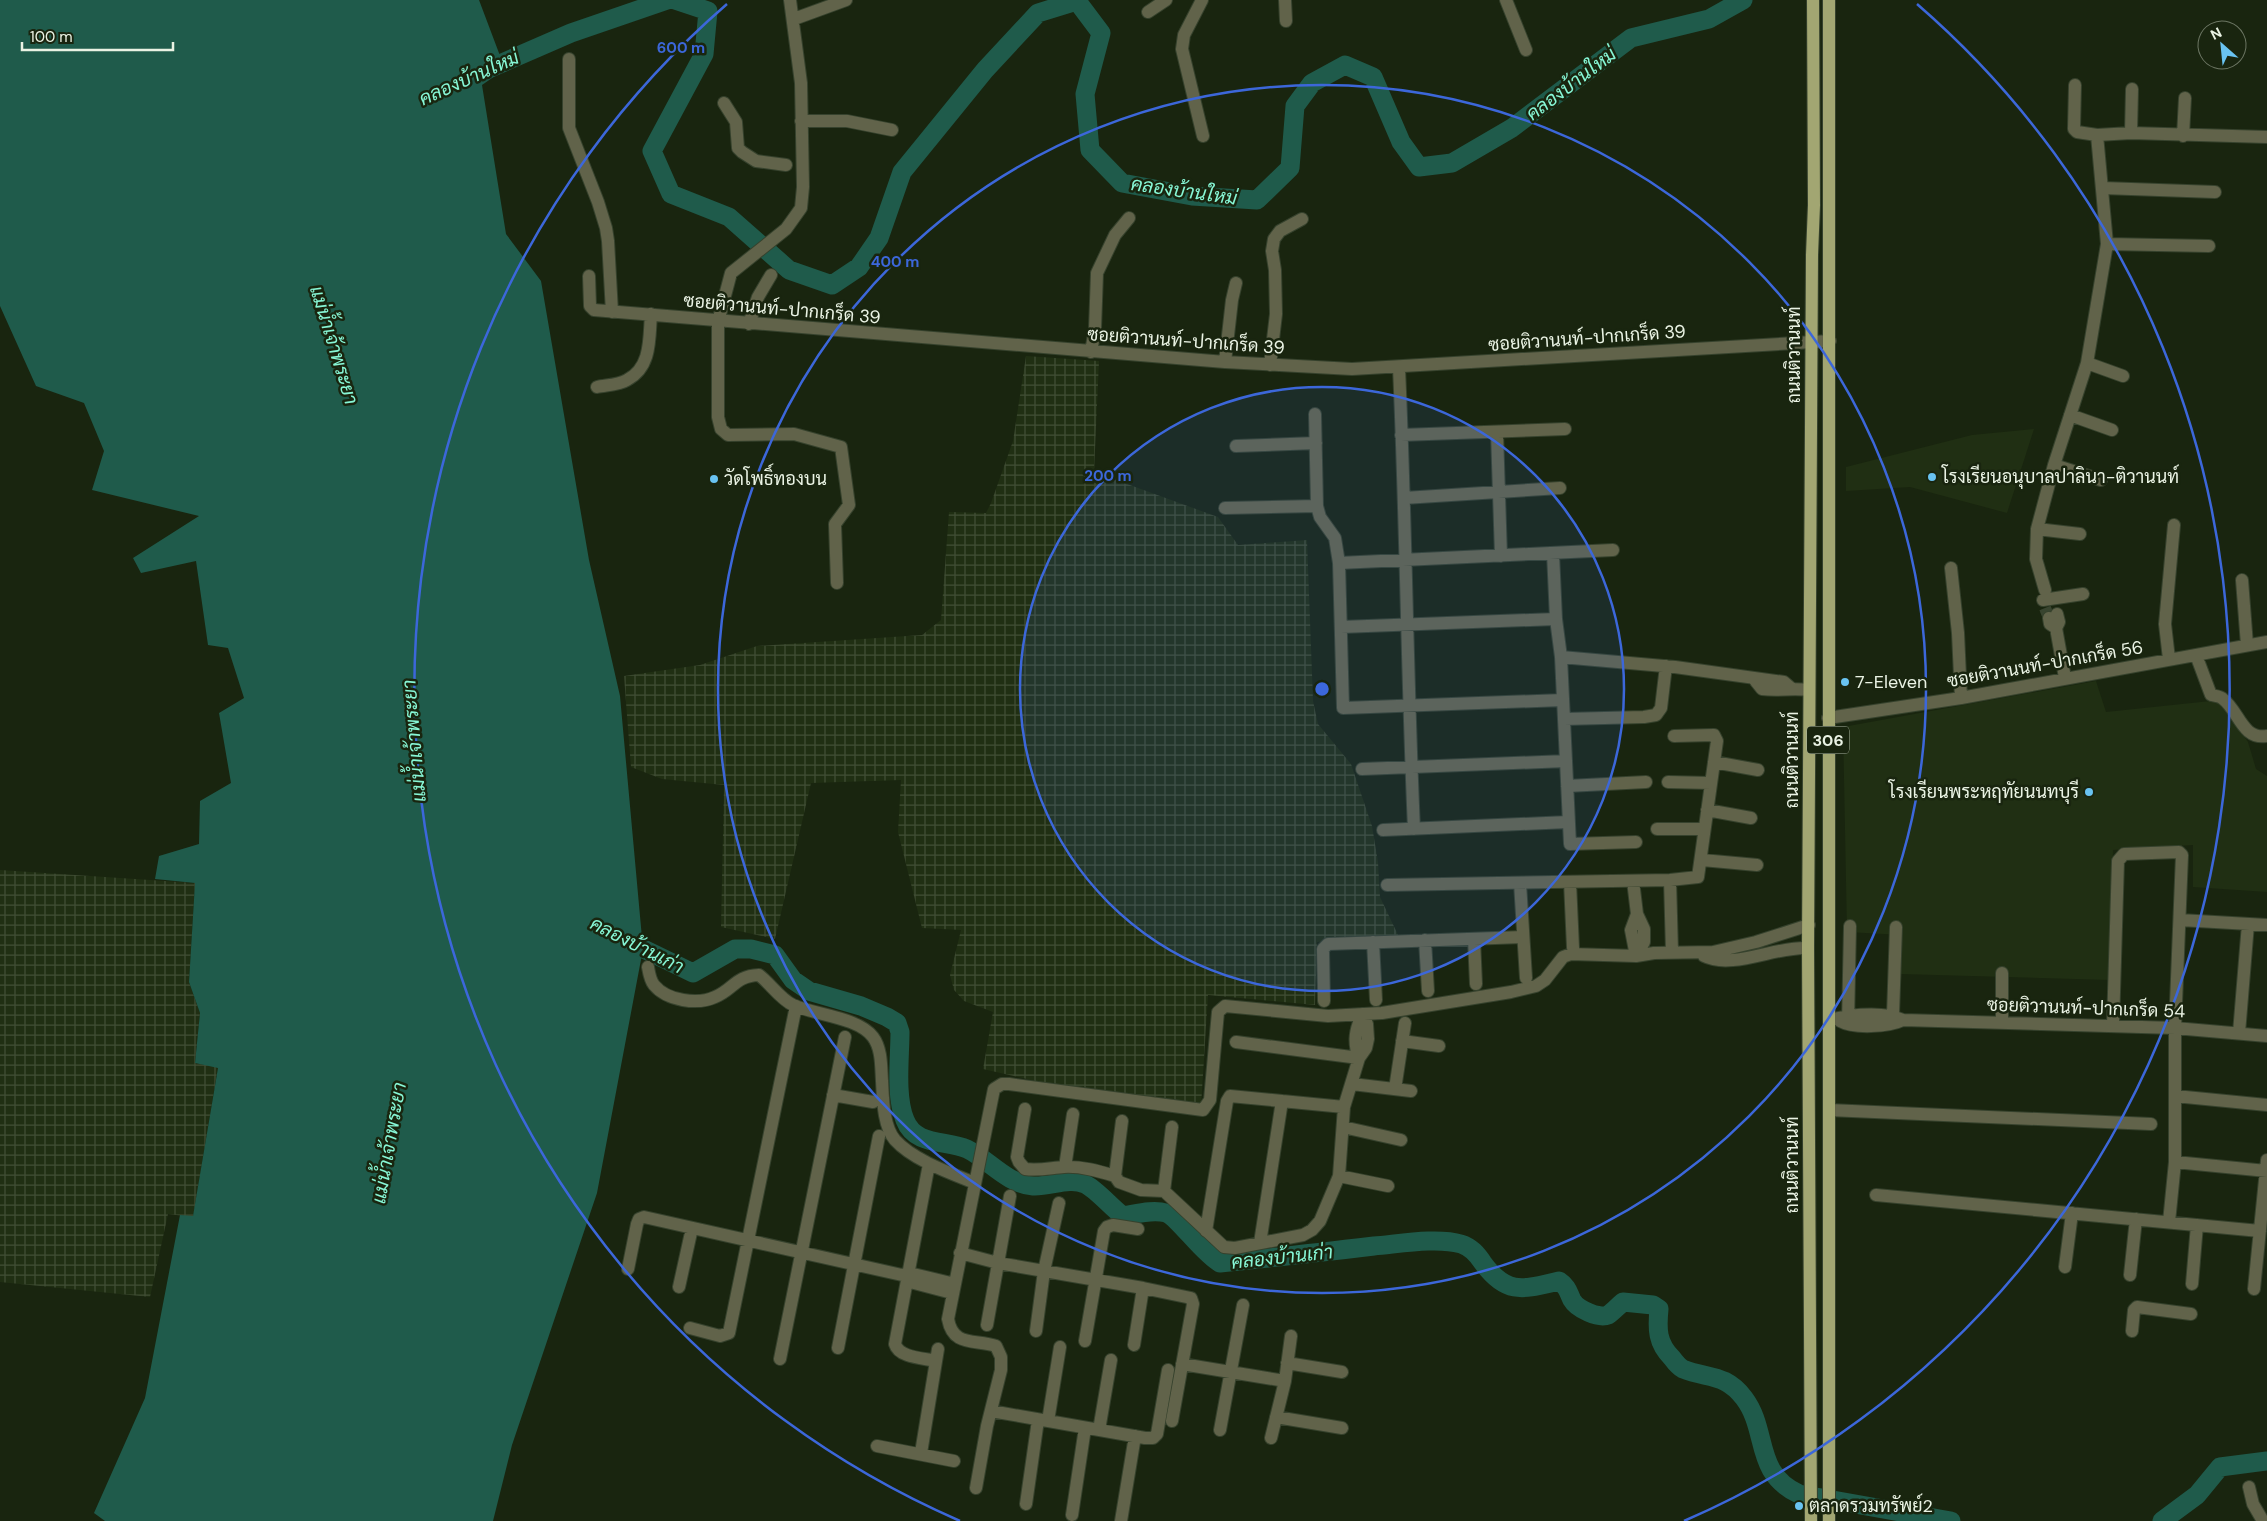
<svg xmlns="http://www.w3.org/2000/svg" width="2267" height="1521" font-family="'DM Sans',Sarabun,sans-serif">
	<defs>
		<pattern id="industrial-grid" width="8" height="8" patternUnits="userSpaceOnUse" patternTransform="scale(1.25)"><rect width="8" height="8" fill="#202f13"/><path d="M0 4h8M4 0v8" fill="none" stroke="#414e35"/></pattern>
	</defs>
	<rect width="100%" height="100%" fill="#19250f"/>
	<!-- built -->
	<path fill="#202f13" d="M2034,429L2007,513L1910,487L1846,491V467L1972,435Z
		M2096,681L2106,712L2220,700L2248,742L2256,769L2267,776V892L2193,887V845L2113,850L2110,980L1900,974L1902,935L1847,932L1843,727Z"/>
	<!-- industrial -->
	<path fill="url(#industrial-grid)" d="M1026,356L1099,361L1094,472L1218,517L1238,545L1307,540L1313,701L1318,724L1351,764L1372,826L1378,862L1380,897L1399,937L1317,942L1315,1005L1208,995L1201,1106L1061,1087L983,1069L993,1012L964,1001L954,990L950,975L961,930L922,928L898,832L901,780L811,783L775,939L721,927L724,785L662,779L631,767L624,676L700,665L757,646L922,635L941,620L949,512L986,513L991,503L1013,441Z
		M0,870L195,883L189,982L200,1013L195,1063L218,1067L193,1217L168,1214L150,1297L0,1282Z"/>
	<!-- water -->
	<path fill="#1f5b4b" d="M0,0H479L505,69L482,85L506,234L541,281L589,560L620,696L643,949L597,1193L512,1445L493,1521H105L94,1513L145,1398L180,1215L193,1216L218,1068L195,1063L200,1013L189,982L195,883L155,879L159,856L199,844L200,801L231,783L219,713L244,698L228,648L208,645L196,561L141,573L133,558L199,516L92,490L104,451L84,403L36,386L0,306Z"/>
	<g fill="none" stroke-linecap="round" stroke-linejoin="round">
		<!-- river -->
		<path stroke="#1f5b4b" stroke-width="19" d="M675,0L708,11L704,54L652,151L671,194L729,217L789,270L832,285L859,267L879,238L902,172L985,70L1038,13L1077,1L1101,33L1085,94L1090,150L1122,183L1192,196L1257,200L1290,168L1295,106L1312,83L1345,65L1373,77L1401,142L1419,167L1452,163L1512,128L1631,38L1709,19L1743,0
			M479,73L571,33L667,0
			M621,938L693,973L735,949H751L775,955L793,980L809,991L861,1006L887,1017L897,1023L900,1032C900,1058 895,1096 905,1120C915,1146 945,1140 967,1149C988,1159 1007,1184 1033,1186C1050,1187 1069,1177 1085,1184C1096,1189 1112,1208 1123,1216C1136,1214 1153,1209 1166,1213C1177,1216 1203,1254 1220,1263C1271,1258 1323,1252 1374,1246C1399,1244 1437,1237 1461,1244C1471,1247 1477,1254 1483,1263C1507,1296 1524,1289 1559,1281C1568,1287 1568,1292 1572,1300C1577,1309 1599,1319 1608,1315C1613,1312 1618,1306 1623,1302L1653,1305L1659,1309C1657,1329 1657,1343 1672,1358C1675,1362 1679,1367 1683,1369C1708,1379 1725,1373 1744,1398C1769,1431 1753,1473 1799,1494L1951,1521
			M2162,1521L2197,1495L2220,1467L2267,1461"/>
		<!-- minor-tunnel -->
		<path stroke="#38442f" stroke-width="12" stroke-dasharray="12 6" stroke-linecap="butt" d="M2045,608L2049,618"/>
		<!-- minor casing -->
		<g stroke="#36422d" stroke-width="14">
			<path id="minor" d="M790,0L801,83L803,187L801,208L786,229L731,273L718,322V417L721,429L728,435L794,434L841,447L849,505L835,524L837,583
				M1202,0L1184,35L1182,49L1203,136
				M1285,0L1286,21
				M1506,0L1526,50
				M1148,12L1166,0
				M794,19L846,0
				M569,59V128L598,202L606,228L608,241L612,312
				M2075,85L2074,129L2077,132L2097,135
				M724,103L736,122L738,148L742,152L756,161L786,165
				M801,121H847L892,130
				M2131,133L2132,89
				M2183,136L2185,98
				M2103,188L2215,192
				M2107,244L2209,246
				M589,276L590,306L594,310L1225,362L1352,369L1830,341
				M749,324L758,297L771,275
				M1091,352L1095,329L1097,273L1115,235L1129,218
				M1225,362L1232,300L1236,283
				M2087,363L2123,376
				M1270,365L1276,314L1275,270L1272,251L1274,239L1280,231L1302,219
				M1399,368C1406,521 1407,675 1414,829
				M597,387C606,385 619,385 627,380C652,367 649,338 651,314
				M1315,414L1317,506L1320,517L1335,538L1339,563L1343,708L1563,700
				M2070,415L2112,430
				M1497,432L1501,556
				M1401,435L1565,429
				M1236,446L1316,443
				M2054,465L2101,480
				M1404,498L1560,488
				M1225,508L1317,506
				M2037,529L2080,534
				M1553,553L1556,619L1561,657L1570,844L1636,842
				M1339,563L1613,550
				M1951,568L1958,633L1961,698
				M2242,580L2247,645
				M2045,590L2036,559L2037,529L2054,465L2087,363L2107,244L2097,135L2131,133L2267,137
				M2043,600L2083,594
				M2049,618L2050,624L2056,628L2059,622L2057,614
				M1341,627L1556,619
				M2056,628L2065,678
				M2196,655L2211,695C2215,696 2220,696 2223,699C2239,711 2242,740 2267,736
				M1561,657L1675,667L1784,682L1791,688
				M2169,659L2165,624L2174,525
				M1754,679L1762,689C1779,691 1793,688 1809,690
				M1828,718L1961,698L2267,642
				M1564,719L1644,717L1656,715L1661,708L1666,666
				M1714,762L1758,770
				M1362,769L1566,761
				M1668,782L1711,783
				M1567,786L1646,782
				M1707,810L1751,818
				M1657,829H1704
				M1383,830L1568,822
				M1702,860L1757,865
				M1670,880L1672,952
				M1633,881L1637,914L1644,929V942L1636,956
				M1570,882L1573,948
				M1520,883L1526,978
				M1387,885L1670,880L1698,877L1717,741L1714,735L1674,736
				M2180,920L2267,925
				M1474,939L1476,984
				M1425,940L1428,991
				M1373,942L1376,1000
				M1636,956L1631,930L1637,914
				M1704,956C1732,970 1776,946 1808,948
				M648,967C649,973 650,980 654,985C667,1001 698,1005 715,997C734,989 735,976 759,975C770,983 780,999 793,1005C815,1015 858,1017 873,1037C882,1049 881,1067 882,1081C883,1098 883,1126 895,1140C913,1160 950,1173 975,1183
				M1324,1001L1323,949L1328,944L1523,937
				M1893,1015L1896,927
				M1829,1019C1837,1019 1842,1017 1849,1016C1866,1014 1888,1013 1903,1020L2175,1028L2267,1036
				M1840,1021C1854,1029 1888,1027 1903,1020
				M2002,1022V973
				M1848,1024L1850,926
				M2113,1025L2118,861L2124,854L2179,852L2182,855L2175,1028V1162L2169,1222
				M2239,1033L2248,924
				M1402,1041L1439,1046
				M1236,1042L1359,1058
				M1359,1058C1353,1042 1355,1029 1363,1014
				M1352,1084L1411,1091
				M1395,1089L1405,1023
				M833,1095L873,1102
				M2175,1096L2267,1105
				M1025,1109L1017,1157L1019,1162L1025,1169C1039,1171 1050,1168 1064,1167C1081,1166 1098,1171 1115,1176L1119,1182L1141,1190L1164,1191L1224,1247L1235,1248L1303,1235L1312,1230L1320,1221L1339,1176L1344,1107L1359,1058L1366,1048L1368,1039L1367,1024L1363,1014
				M1829,1110L2151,1124
				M1343,1127L1401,1140
				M2175,1162L2267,1171
				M929,1164L895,1344C899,1358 924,1358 936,1361
				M1065,1167L1073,1114
				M1115,1176L1122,1121
				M1339,1176L1388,1186
				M1164,1191L1172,1127
				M1876,1195L2260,1231
				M1206,1231L1227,1101L1230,1096L1344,1107
				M1260,1243L1282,1101
				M960,1253L998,1263L1143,1288L1191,1298L1193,1304L1172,1421
				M2065,1267L2072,1213
				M628,1269L637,1224L639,1219L644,1217L902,1275L909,1273L955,1284
				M2130,1275L2136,1219
				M914,1283L952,1293
				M2192,1284L2197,1225
				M679,1287L692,1228
				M2254,1289L2267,1160
				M987,1325L1010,1196
				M690,1328L720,1336L729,1333L796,1006
				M1036,1331L1044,1271L1059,1203
				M2132,1331L2134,1310L2137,1307L2191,1314
				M1085,1341L1104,1231L1107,1227L1113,1225L1138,1229
				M1134,1345L1143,1288
				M838,1348L879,1136
				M780,1359L845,1037
				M1287,1363L1342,1372
				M1182,1364L1285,1381
				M991,1411L1145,1438H1153L1157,1434L1168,1370
				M1276,1417L1342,1428
				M1048,1421L1060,1347
				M1099,1430L1111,1360
				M1220,1430L1243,1305
				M1271,1438L1285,1381L1291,1336
				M877,1446L954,1461
				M921,1453L938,1349
				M2249,1487L2253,1504L2263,1521
				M976,1488L987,1426L1001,1370V1357L996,1346C974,1339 953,1347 948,1319L994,1089L1002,1084H1009L1203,1110L1210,1100L1218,1012L1225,1006L1328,1016L1382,1013L1511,992L1536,986L1545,980L1563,957L1571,954L1636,956L1654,953L1713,952L1756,942L1809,925
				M1026,1504L1038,1420
				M1072,1515L1085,1428
				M1121,1521L1135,1436"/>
		</g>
		<!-- major casing -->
		<g stroke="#36422d" stroke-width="14">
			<path id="major" d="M1829,0V1521
				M1811,1521L1808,948L1812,255L1814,205L1813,0"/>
		</g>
		<!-- minor -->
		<use href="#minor" stroke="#61634a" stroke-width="12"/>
		<!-- major -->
		<use href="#major" stroke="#a2a672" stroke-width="12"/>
	</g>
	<!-- distance rings -->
	<circle cx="1322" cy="689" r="302" fill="#3c67da" fill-opacity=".12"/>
	<g fill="none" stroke="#3c67da" stroke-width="2.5">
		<circle cx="1322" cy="689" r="302"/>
		<circle cx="1322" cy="689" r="604"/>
		<path d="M960 1521A907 907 0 0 1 727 4M1917 4A907 907 0 0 1 1684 1521"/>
	</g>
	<!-- markers -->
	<g fill="#69c3f1" stroke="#19250f" stroke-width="2">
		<circle cx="1932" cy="477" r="5"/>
		<circle cx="714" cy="479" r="5"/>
		<circle cx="1845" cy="682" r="5"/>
		<circle cx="2089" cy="792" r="5"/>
		<circle cx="1799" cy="1506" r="5"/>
	</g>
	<g text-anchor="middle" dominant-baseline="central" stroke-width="5" stroke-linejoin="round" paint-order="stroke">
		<!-- shield labels -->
		<rect fill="#19250f" stroke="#abb5a4" stroke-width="1" x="1807" y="726.5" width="42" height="27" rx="4"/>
		<g font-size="16" font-weight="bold" fill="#eaf3e4">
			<text x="1828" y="740">306</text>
		</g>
		<!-- street labels -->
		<g font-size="18" fill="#eaf3e4" stroke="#19250f">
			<text transform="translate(782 309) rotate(5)">ซอยติวานนท์-ปากเกร็ด 39</text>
			<text transform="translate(1587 338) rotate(-4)">ซอยติวานนท์-ปากเกร็ด 39</text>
			<text transform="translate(1186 341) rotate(4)">ซอยติวานนท์-ปากเกร็ด 39</text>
			<text transform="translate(1794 355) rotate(-90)">ถนนติวานนท์</text>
			<text transform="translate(2045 664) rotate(-10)">ซอยติวานนท์-ปากเกร็ด 56</text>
			<text transform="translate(1792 760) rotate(-90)">ถนนติวานนท์</text>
			<text transform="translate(2086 1008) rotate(2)">ซอยติวานนท์-ปากเกร็ด 54</text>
			<text transform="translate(1792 1165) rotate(-90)">ถนนติวานนท์</text>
		</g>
		<!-- poi labels -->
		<g font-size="18" fill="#eaf3e4" stroke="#19250f" text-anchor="start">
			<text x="1942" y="477">โรงเรียนอนุบาลปาลินา-ติวานนท์</text>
			<text x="724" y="479">วัดโพธิ์ทองบน</text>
			<text x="1855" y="682">7-Eleven</text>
			<text x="2079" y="792" text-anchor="end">โรงเรียนพระหฤทัยนนทบุรี</text>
			<text x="1809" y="1506">ตลาดรวมทรัพย์2</text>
		</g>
		<!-- water labels -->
		<g font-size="19" font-style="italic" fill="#87f7d6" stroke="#19250f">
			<text transform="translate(469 78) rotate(-24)">คลองบ้านใหม่</text>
			<text transform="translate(1571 84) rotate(-37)">คลองบ้านใหม่</text>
			<text transform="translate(1184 191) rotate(8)">คลองบ้านใหม่</text>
			<text transform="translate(334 345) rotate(73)">แม่น้ำเจ้าพระยา</text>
			<text transform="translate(414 741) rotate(-95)">แม่น้ำเจ้าพระยา</text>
			<text transform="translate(637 945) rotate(27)">คลองบ้านเก่า</text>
			<text transform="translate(389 1143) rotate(-80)">แม่น้ำเจ้าพระยา</text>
			<text transform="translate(1282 1257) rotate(-6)">คลองบ้านเก่า</text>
		</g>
	</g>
	<circle cx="1322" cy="689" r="8" fill="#3c67da" stroke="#19250f" stroke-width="2.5"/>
	<g font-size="15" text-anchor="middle" font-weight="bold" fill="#3c67da" stroke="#19250f" stroke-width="5" stroke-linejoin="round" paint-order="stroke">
		<text x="681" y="53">600 m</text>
		<text x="895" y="267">400 m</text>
		<text x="1108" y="481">200 m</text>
	</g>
	<!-- north arrow -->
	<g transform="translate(2222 45) rotate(333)"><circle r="24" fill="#19250f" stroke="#6d7764"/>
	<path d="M0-4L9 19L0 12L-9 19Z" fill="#69c3f1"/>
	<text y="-8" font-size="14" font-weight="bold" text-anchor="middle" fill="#eaf3e4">N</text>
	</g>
	<!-- scale -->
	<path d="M22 42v8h151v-8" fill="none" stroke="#eaf3e4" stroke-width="2.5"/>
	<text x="30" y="42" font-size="15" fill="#eaf3e4" stroke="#19250f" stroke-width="4" paint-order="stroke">100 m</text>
</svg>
